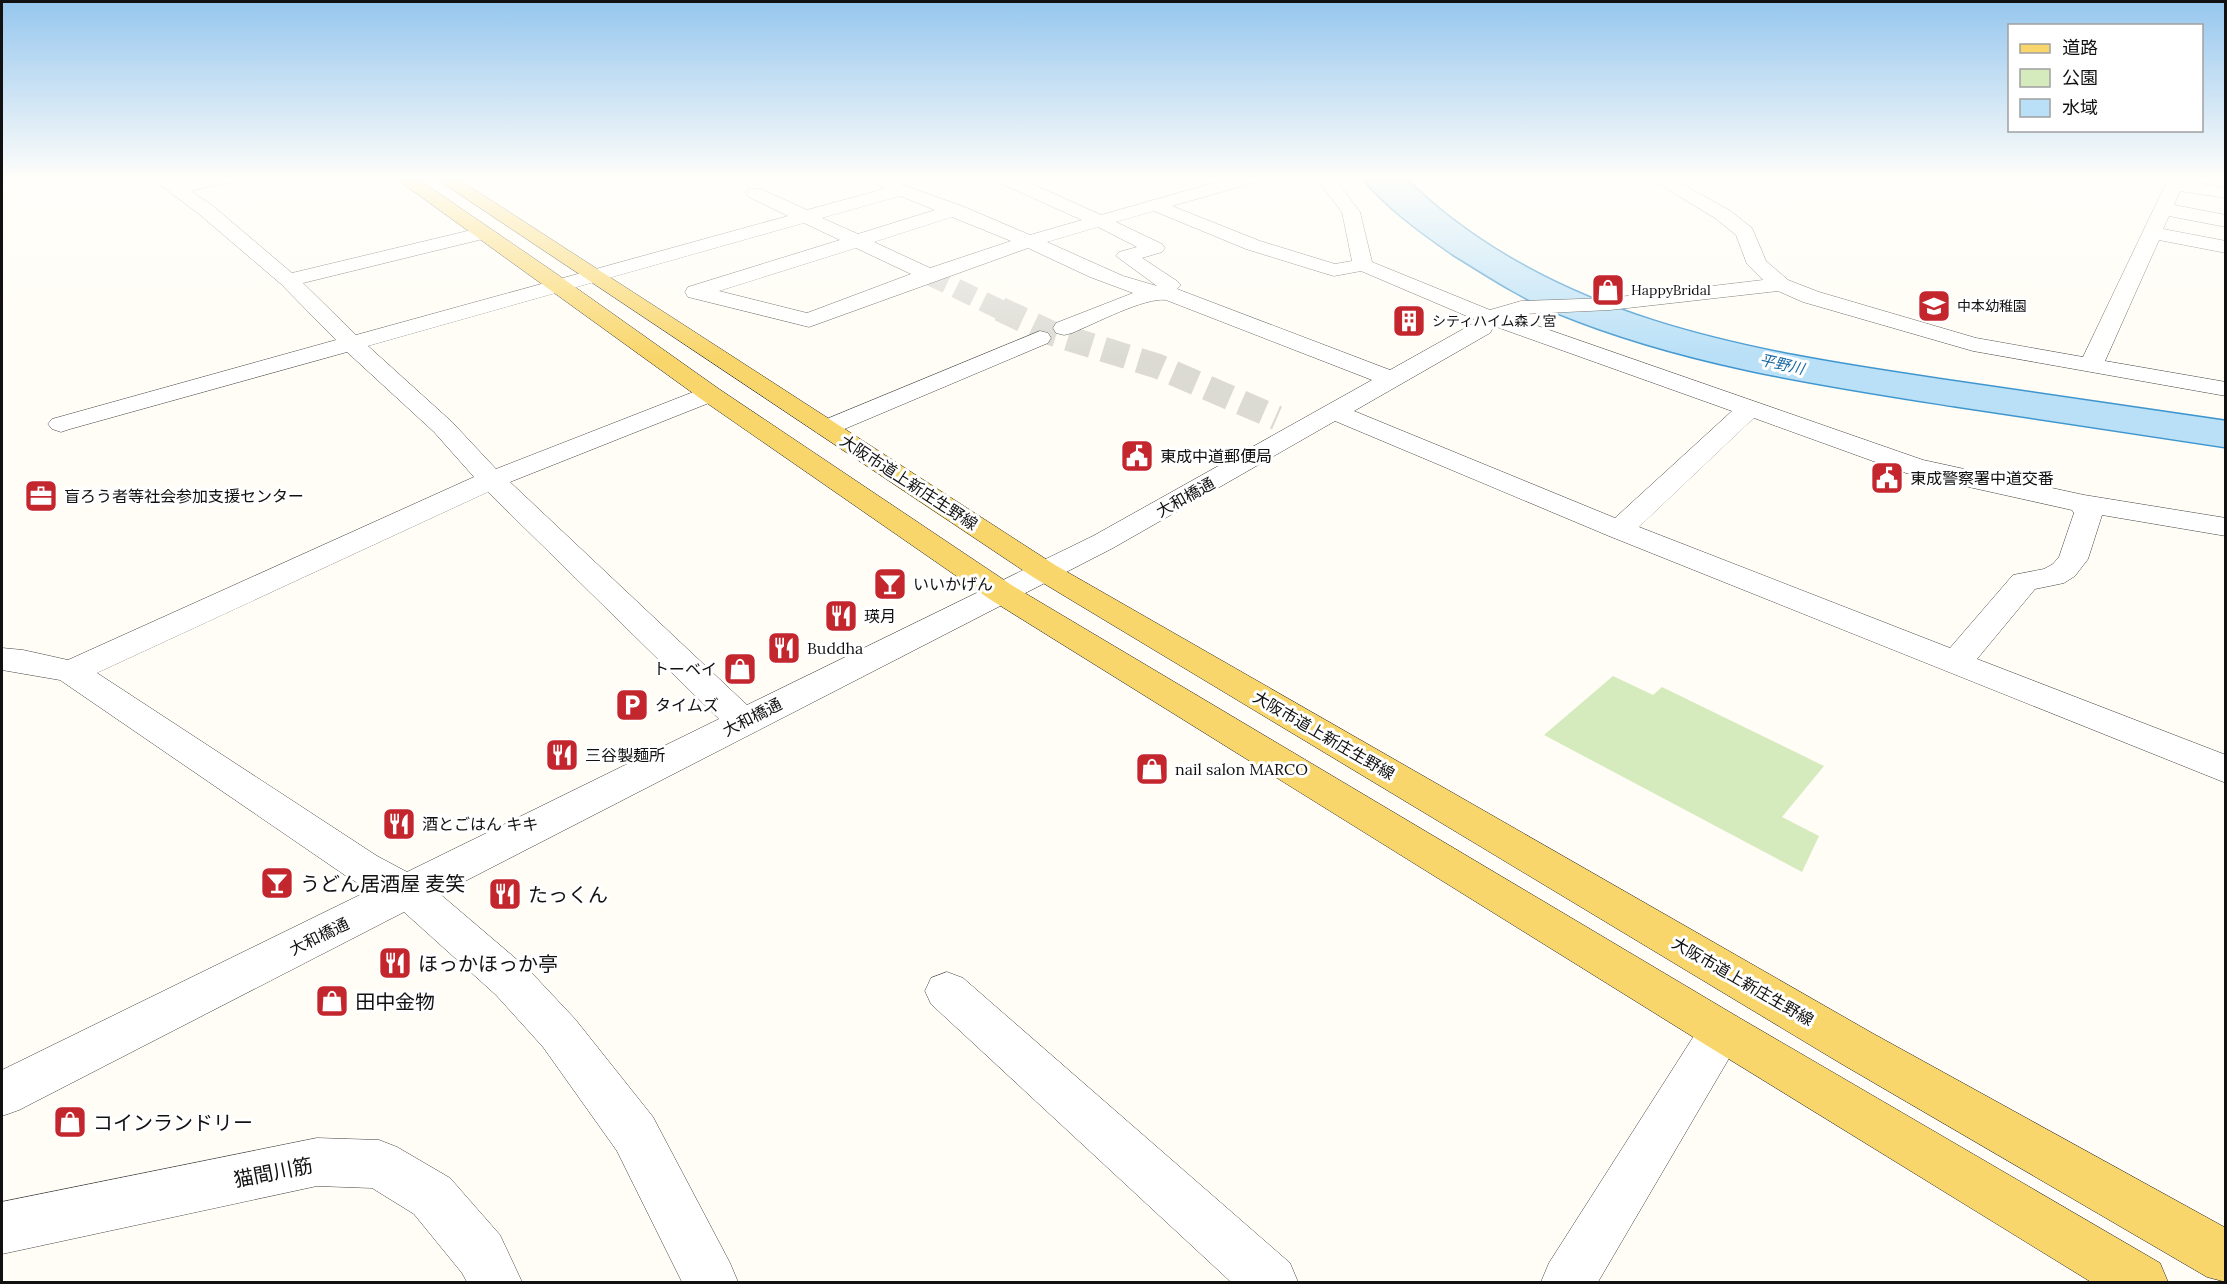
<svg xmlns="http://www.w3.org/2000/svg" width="2227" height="1284" font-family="Lora,'Noto Sans JP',serif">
	<rect width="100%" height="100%" fill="#fffdf5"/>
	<!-- green -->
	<path fill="#d5ebbd" d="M1613,676L1653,695L1662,687L1824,766L1782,817L1819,836L1802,872L1544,735Z"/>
	<!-- water -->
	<path fill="#b9e0f7" stroke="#3f96cf" stroke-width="1.5" d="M1360,177H1405C1548,318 1748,350 1938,378C2034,392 2130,406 2225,420V448C2135,434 2045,420 1954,407C1820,386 1684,366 1557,314C1521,299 1486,276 1452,255C1419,232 1386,208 1360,177Z"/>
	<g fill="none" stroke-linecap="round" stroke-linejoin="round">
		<!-- minor-tunnel-far1 -->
		<path stroke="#dbdad3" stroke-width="20" stroke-dasharray="20 10" stroke-linecap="butt" d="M929,275L1003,311"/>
		<!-- minor-tunnel -->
		<path stroke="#dbdad3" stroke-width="25" stroke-dasharray="25 12" stroke-linecap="butt" d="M1000,309L1051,333L1157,366L1277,418"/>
		<!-- minor casing -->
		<g stroke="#444" stroke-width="1">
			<path id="minor" d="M150,177H171L179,183L205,177H237L234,181L191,191L213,206L292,273L484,227L491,229L494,233L491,237L303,283L356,335L788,216L749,197L746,193L749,189H761L807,210L884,189L873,182L880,177L962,206L1030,235L1082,220L995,181L992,177H1017L1101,215L1234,177H1263L1260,181L1172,206L1260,241L1335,264L1352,261L1342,212L1315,177H1334L1360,212L1372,262L1490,310L1521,301L1610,298L1763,280L1747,264L1736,235L1715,218L1647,177H1669L1729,210L1752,228L1766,261L1788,280L1819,292L1976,338L2083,357L2169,177H2187L2185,181L2226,188V198L2180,191L2174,205L2226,215V227L2169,216L2163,229L2226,241V253L2159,240L2105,361L2226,382V396L1973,351L1803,302L1778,291L1610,310L1522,314L1512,317L1923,460L2084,495L2226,518V536L2102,515L2088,559L2075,576L2064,583L2035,589L1977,659L2226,755V783L1609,536L1335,421L1113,548L440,894L528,969L575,1019L653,1117L730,1263L738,1282H682L617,1151L543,1047L496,995L404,912L19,1110L2,1116V1070L370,890L349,878L60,680L2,670V648L23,650L68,660L474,477L434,432L347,352L70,429L61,432L52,429L48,424L52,419L336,340L281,284L199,214ZM900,196L935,210L858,234L822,218ZM1154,211L1246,249L1327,274L1334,276L1361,271L1476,320L1474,323L1390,370L1177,289L1181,285L1177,281L1142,258L1162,252L1165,248L1162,244L1116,222ZM952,217L1011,241L930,268L874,242ZM804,223L840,240L688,287L685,292L688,297L809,327L1028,248L1090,277L1133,293L1056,323L1053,328L1056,333L1064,335L1072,333C1094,324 1145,297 1166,300L1372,380L1093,536L747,705L510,482L719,399L722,394L719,389L710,387L701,389L496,469L452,422L368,346ZM1098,227L1137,247L1119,252L1116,256L1157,286L1123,276L1047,242ZM856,248L911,274L807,313L719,291ZM1494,326L1732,411L1615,518L1354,411L1490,333ZM1754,418L1906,473L2072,510L2074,513L2059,557L2053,564L2044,569L2013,575L1950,648L1639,527ZM488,492L719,719L407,872L377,856L97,673Z
				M1040,331L1048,333L1051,338L1048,343L835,433L826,436L817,433L813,428L817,423Z
				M947,972L963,978L1290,1263L1298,1282H1231L931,1004L925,991L931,978Z
				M1722,1011L1738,1017L1745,1031L1598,1282H1541L1549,1263L1706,1017Z
				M317,1138L379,1140L397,1147L450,1178L500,1235L522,1282H467L462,1273L414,1214L372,1188L317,1186L2,1254V1202Z"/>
		</g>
		<!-- major casing -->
		<g stroke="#222" stroke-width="1">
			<path id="major" d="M394,177H415L551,270L719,389L1013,586L1738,1017L2160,1263L2168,1282H2091L1706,1045L991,600L701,399Z
				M434,177H455L1055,565L1872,1033L2226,1228V1282L2207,1277L1840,1063L1033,577Z"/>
		</g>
		<!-- minor -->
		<use href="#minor" fill="#fff" fill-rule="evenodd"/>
		<!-- major -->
		<use href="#major" fill="#f9d66b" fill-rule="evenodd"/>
	</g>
	<!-- sky -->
	<linearGradient id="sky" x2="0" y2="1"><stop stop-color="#95c6ee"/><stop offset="0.5" stop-color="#fffefa"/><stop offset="1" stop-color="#fffefa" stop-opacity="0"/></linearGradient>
	<rect width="2227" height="357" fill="url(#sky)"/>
	<!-- icons -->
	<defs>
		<g id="shop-square" transform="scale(1.725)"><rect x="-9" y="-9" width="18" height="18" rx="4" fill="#c4262e" stroke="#fff"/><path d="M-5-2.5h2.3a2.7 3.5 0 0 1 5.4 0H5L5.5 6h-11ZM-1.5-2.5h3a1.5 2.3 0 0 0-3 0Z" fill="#fff"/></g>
		<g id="school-square" transform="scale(1.725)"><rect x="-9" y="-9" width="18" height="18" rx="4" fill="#c4262e" stroke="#fff"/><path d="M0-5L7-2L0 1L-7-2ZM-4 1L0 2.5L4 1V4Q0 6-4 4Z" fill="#fff"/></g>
		<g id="building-square" transform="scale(1.725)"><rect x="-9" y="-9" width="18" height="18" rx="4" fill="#c4262e" stroke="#fff"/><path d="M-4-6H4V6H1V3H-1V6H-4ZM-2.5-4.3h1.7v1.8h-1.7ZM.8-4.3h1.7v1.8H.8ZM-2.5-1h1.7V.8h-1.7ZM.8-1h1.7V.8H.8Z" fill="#fff"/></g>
		<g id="civic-square" transform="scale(1.725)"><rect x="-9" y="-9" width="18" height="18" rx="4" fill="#c4262e" stroke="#fff"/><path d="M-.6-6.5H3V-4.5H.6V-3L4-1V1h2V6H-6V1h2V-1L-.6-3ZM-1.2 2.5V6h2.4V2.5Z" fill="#fff"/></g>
		<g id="office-square" transform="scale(1.725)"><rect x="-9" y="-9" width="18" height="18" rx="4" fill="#c4262e" stroke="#fff"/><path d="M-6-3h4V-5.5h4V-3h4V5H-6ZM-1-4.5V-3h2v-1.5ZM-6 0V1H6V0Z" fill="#fff"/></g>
		<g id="bar-square" transform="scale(1.725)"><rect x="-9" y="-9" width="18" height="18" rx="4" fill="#c4262e" stroke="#fff"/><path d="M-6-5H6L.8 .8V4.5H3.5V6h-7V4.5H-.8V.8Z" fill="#fff"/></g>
		<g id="restaurant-square" transform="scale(1.725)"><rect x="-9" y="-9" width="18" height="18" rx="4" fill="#c4262e" stroke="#fff"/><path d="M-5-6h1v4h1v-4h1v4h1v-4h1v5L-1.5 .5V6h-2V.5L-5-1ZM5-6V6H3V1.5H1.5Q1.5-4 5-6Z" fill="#fff"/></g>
		<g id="parking-square" transform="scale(1.725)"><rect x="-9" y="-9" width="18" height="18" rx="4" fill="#c4262e" stroke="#fff"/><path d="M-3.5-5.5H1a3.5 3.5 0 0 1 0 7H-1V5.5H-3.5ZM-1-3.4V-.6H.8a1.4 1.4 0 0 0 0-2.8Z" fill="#fff"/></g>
	</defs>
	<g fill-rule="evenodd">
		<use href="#shop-square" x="1608" y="290"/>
		<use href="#school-square" x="1934" y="306"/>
		<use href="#building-square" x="1409" y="321"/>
		<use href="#civic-square" x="1137" y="456"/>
		<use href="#civic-square" x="1887" y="478"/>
		<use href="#office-square" x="41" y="496"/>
		<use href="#bar-square" x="890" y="584"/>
		<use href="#restaurant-square" x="841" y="616"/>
		<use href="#restaurant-square" x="784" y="648"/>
		<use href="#shop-square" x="740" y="669"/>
		<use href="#parking-square" x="632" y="705"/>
		<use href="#restaurant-square" x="562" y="755"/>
		<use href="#shop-square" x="1152" y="769"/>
		<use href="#restaurant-square" x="399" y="824"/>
		<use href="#bar-square" x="277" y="883"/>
		<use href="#restaurant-square" x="505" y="894"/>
		<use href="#restaurant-square" x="395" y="963"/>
		<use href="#shop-square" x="332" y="1001"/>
		<use href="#shop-square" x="70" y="1122"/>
	</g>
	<g text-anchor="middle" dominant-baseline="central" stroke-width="6" stroke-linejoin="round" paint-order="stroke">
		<!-- far-poi labels -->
		<g font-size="14" fill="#111" stroke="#fff" text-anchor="start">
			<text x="1631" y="290">HappyBridal</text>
			<text x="1957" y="306">中本幼稚園</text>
			<text x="1432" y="321">シティハイム森ノ宮</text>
		</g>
		<!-- far-water labels -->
		<g font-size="15" font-style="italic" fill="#1768a6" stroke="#fff">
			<text transform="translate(1782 364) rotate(13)">平野川</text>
		</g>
		<!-- poi labels -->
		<g font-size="16" fill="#111" stroke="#fff" text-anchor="start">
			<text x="1160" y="456">東成中道郵便局</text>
			<text x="1910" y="478">東成警察署中道交番</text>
			<text x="64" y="496">盲ろう者等社会参加支援センター</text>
			<text x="913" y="584">いいかげん</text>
			<text x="864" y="616">瑛月</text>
			<text x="807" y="648">Buddha</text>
			<text x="717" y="669" text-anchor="end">トーベイ</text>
			<text x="655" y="705">タイムズ</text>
			<text x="585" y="755">三谷製麺所</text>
			<text x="1175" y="769">nail salon MARCO</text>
			<text x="422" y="824">酒とごはん キキ</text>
		</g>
		<!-- street labels -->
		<g font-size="16" fill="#111" stroke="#fff">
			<text transform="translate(909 482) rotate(33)">大阪市道上新庄生野線</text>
			<text transform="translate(1185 497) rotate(-29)">大和橋通</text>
			<text transform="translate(752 717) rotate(-27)">大和橋通</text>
			<text transform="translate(1324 735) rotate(30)">大阪市道上新庄生野線</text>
			<text transform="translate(319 936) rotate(-26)">大和橋通</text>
			<text transform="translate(1743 981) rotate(30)">大阪市道上新庄生野線</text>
		</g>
		<!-- near-poi labels -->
		<g font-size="20" fill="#111" stroke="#fff" text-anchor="start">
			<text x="300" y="883">うどん居酒屋 麦笑</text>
			<text x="528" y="894">たっくん</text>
			<text x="418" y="963">ほっかほっか亭</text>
			<text x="355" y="1001">田中金物</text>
			<text x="93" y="1122">コインランドリー</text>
		</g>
		<!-- near-street labels -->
		<g font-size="20" fill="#111" stroke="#fff">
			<text transform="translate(273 1172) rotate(-11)">猫間川筋</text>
		</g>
	</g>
	<!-- border -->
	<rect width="2227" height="1284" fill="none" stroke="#111111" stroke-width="6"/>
	<!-- legend -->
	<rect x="2008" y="24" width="195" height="108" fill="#ffffff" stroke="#a0a0a0" stroke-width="1.5"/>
	<rect x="2020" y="44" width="30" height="9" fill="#f9d66b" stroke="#a0a0a0" stroke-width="1.5"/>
	<text x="2062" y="54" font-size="18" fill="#111111">道路</text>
	<rect x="2020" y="69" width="30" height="18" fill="#d5ebbd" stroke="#a0a0a0" stroke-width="1.5"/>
	<text x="2062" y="84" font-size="18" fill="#111111">公園</text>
	<rect x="2020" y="99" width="30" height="18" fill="#b9e0f7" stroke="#a0a0a0" stroke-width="1.5"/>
	<text x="2062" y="114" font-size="18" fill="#111111">水域</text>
</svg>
